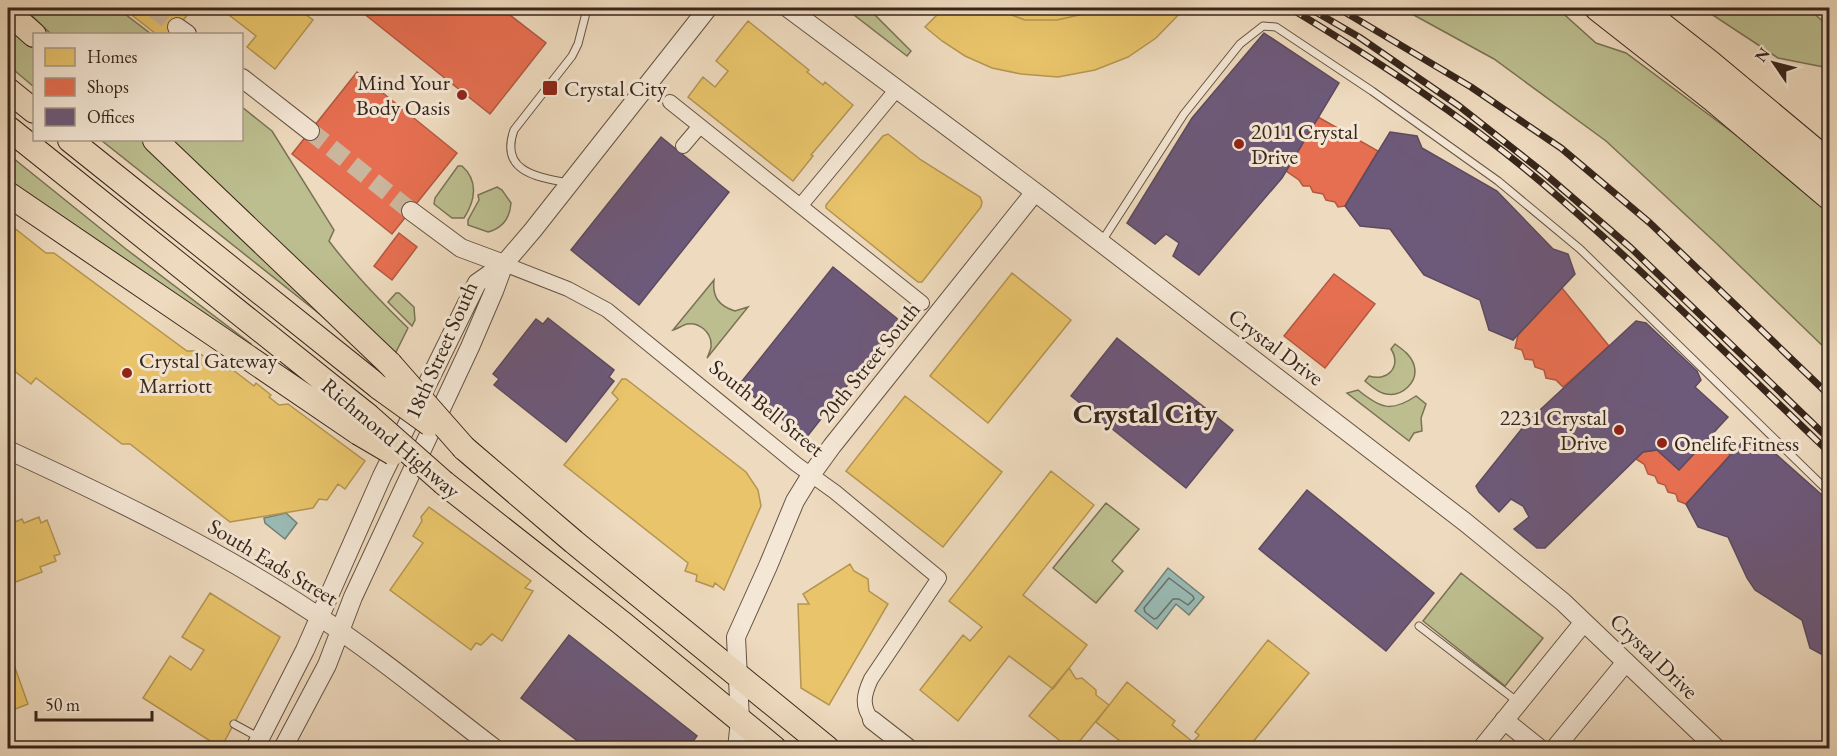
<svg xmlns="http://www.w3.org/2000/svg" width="1837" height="756" font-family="'EB Garamond',serif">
	<rect width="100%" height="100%" fill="#eedabe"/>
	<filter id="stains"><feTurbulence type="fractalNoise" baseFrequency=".00333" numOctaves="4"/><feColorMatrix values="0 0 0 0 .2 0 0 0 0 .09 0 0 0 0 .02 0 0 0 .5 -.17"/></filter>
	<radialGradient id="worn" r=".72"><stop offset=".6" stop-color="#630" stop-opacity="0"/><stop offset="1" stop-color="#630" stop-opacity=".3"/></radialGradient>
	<!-- green -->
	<path fill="#bcbe8f" stroke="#7a7255" stroke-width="1.5" d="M31,8H117L151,34H51L29,13Z
		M845,8H870L873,13L911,51L907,56Z
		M1401,8H1557L1596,43L1626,53L1736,135L1829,213V352L1716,243L1606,141L1494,59Z
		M1702,8H1808L1829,27V68L1778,58Z
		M9,26L34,48V87L8,65Z
		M242,107L272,131L334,230L329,241C353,273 379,300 408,328L394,356L169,140H242Z
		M101,140H142L189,180L336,327Z
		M8,154L126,249L251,344L248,349L8,186Z
		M458,166H462C479,181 475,201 464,218H452L434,204L435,198Z
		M497,187L502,190L511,203C510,217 503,228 488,232L468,225V220L479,200L478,195Z
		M714,280C712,297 719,306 735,311L748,307L707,358C709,353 712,348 711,344C711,332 699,322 687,324C683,325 677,329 673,330Z
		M396,293H399L414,307L415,320L412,326L388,302Z
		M1395,344C1402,349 1411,355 1414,365C1419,382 1402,397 1386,394C1378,393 1371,386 1365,381L1369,376C1388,382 1402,366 1391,349Z
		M1358,390C1380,408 1391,413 1416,396L1426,404L1421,418L1422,431L1414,433L1409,441L1347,393Z
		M1106,503L1139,529L1112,561L1123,571L1096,603L1053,568Z
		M1461,573L1543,638L1505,686L1423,621Z"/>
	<!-- water -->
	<path fill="#99bab4" stroke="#727f77" stroke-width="1.5" d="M286,513L297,523L285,539L265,523L264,518Z
		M1168,568L1204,597L1189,615L1176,604L1157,629L1135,611Z"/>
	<!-- homes -->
	<path fill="#e9c46a" stroke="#b49552" stroke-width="1.5" d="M140,8H193L172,34H156L133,16Z
		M140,8H193L172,34H156L133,16Z
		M220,8H297L313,20L275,69L247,47L256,36Z
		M220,8H297L313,20L275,69L247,47L256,36Z
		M944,8H993L1025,20H1057L1088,13L1099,8H1185L1156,38L1128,57L1095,70L1058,77L1021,74L992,68L965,56L942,41L925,27Z
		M993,8H1099L1088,13L1057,20H1025Z
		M748,21L809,70L807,72L823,85L825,82L853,105L811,155L813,156L793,181L688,97L703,77L715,87L728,71L716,61Z
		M888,134L921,160L980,197L982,202L981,207L922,282H918L826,208V205L883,136Z
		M8,223L46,253H54L187,351H196L224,370H233L254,386L256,383L271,395L269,397L279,405L288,404L365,461L345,489L338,484L327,500L319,499L313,508L230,522L130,444H122L36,378L31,384L8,366Z
		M1012,273L1071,320L988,423L930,376Z
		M622,379H626L746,472L758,490L761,506L724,590L715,583L713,587L696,581L697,575L685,571L688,563L564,465L618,399L612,393Z
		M905,396L1002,472L943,547L846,471Z
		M1051,471L1094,505L1023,595L1087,645L1053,689L1009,656L958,721L920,690L963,635L970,641L982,627L949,601Z
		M429,507L531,581L525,588L533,591L502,641L492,634L481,645L476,643L471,650L390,590L423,543L413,536L422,521L421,517Z
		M39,517L41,523L47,520L60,554L54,556L56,561L40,567L42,572L13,583L11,579L8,580V525L22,519L24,523Z
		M39,517L41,523L47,520L60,554L54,556L56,561L40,567L42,572L13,583L11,579L8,580V525L22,519L24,523Z
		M850,564L854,571L868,579L869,591L888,604L829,705L801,688L798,604H809L803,594Z
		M210,593L280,637L221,748L143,698L170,656L191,670L204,650L182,637Z
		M1268,640L1309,673L1248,748H1129L1096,722L1127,682L1175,721L1172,725L1193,742L1199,735L1195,732Z
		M14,665L28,704L8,712V668Z
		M1069,668L1076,679L1082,678L1096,690V695L1109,705L1074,748H1069L1029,716Z
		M8,728L16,747L20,745L21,748H8Z
		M8,728L16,747L20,745L21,748H8Z"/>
	<!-- shops -->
	<path fill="#e76f51" stroke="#b25941" stroke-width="1.5" d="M360,8H501L546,43L490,114L358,9Z
		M357,72L457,153L392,234L292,154Z
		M1318,117L1378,151L1345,206L1338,207L1335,202L1326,200L1323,194L1313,192L1310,186H1303L1299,180L1286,171Z
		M399,233L417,247L392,280L374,266Z
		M1334,274L1375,304L1325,368L1284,336Z
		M1562,288L1609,346L1563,387L1556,380L1546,378L1544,370L1535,367L1533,360L1525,359L1522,350L1515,348L1518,335Z
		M1709,438L1730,455L1686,504L1678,501L1676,494L1668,492L1665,485L1658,483L1655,476L1648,474L1644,464L1636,459L1643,452L1657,450L1679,470Z"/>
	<!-- offices -->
	<path fill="#6d597a" stroke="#5d4a5e" stroke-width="1.5" d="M1264,33L1339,83L1282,178L1199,275L1173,256L1179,243L1166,234L1155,244L1127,223L1192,118Z
		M1390,132L1417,136L1422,148L1497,191L1553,249L1568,254L1575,274L1513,340L1489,330L1480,300L1424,275L1390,229L1360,226L1345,206Z
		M661,137L729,192L639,305L571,250Z
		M833,267L899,320L806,438L739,385Z
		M548,318L614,370L609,377L614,381L566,442L494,385L499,379L493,374L536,319L543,324Z
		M1636,321L1646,323L1697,371L1701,380L1695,387L1728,417L1679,470L1657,450L1643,452L1545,548H1537L1514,529L1529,517L1523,506L1511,499L1499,512L1479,492L1476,486L1528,421Z
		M1117,338L1233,430L1186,488L1071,396Z
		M1744,440L1769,448L1830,502V659L1810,648L1802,620L1755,590L1747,578L1728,537L1698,527L1686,504Z
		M1307,490L1434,593L1386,651L1259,549Z
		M569,635L697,736L688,748H587L521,698Z"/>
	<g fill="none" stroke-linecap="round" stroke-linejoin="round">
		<!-- shore -->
		<path stroke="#687068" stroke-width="1.5" d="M1169,578L1193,596L1194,599L1188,605L1179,599H1173L1157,618L1154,619L1145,612L1144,608Z"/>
		<!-- tertiary-tunnel -->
		<path stroke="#cab69d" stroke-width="18" stroke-dasharray="18 9" stroke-linecap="butt" d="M153,8L177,27
			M310,131L411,211"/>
		<!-- service casing -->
		<g stroke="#665344" stroke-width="9">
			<path id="service" d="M568,183C538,177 499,172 514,130L572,56L578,44L586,13
				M1102,241L1184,114L1240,44L1263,26L1276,27L1372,91L1498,181L1580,249L1830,493
				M1419,626L1518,702
				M234,724L258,737"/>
		</g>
		<!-- minor casing -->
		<g stroke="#665344" stroke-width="16">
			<path id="minor" d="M670,102L922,303
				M683,146L700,126
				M801,205L897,89
				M504,264L568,289L607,310L796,464L835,492L939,578L871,679C864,694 861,706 872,720"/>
		</g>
		<!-- tertiary casing -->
		<g stroke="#665344" stroke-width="20">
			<path id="tertiary" d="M788,8L1035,192L1465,522L1563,602L1716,748
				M177,27L187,34
				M242,78L310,131
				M411,211L461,248L504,264
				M8,450C112,498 216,548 312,612C376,654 434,702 494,748
				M872,720L908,748
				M1504,720L1539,748
				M255,748L305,650L382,476L477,283L504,264L533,230L708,8
				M283,748L327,665L353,597L470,347L494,291L504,264
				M737,748L740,721L736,637L768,566L795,501L811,475L832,446L1035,192
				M1482,748L1584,622
				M1555,748L1626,662"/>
		</g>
		<!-- trunk casing -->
		<g stroke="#38261b" stroke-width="26">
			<path id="trunk" d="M8,12L34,35
				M8,90L34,111
				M8,128L367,415
				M70,140L380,388
				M155,140L390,364
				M8,194L359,433
				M464,448L574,542L827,748
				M444,483L623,624L774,748"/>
		</g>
		<!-- motorway casing -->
		<g stroke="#38261b" stroke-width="28">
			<path id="motorway" d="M1598,8L1714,99L1830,197
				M1639,8L1709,63L1830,164"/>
		</g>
		<!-- service -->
		<use href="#service" stroke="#f4e7d5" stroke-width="7"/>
		<!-- minor -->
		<use href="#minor" stroke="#f4e7d5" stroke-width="14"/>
		<!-- tertiary -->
		<use href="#tertiary" stroke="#f4e7d5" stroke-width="18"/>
		<!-- trunk -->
		<use href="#trunk" stroke="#eedabe" stroke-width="24"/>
		<!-- motorway -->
		<use href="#motorway" stroke="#eedabe" stroke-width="26"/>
		<!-- rail casing -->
		<g stroke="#38261b" stroke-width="7">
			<path id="rail" d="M1290,8C1377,61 1463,116 1541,182C1641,267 1734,362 1830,453
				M1309,8L1359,37L1459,106L1544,173L1631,248L1830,440
				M1338,8L1471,87L1561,148L1650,223L1830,396"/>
		</g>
		<!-- rail -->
		<use href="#rail" stroke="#f4e7d5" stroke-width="4.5" stroke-dasharray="14" stroke-linecap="butt"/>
		<!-- trunk-bridge casing -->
		<g stroke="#38261b" stroke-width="26" stroke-linecap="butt">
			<path id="trunk-bridge" d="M390,364L464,448
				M380,388L430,424
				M367,415L444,483
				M359,433L393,453"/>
		</g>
		<!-- trunk-bridge -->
		<use href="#trunk-bridge" stroke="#eedabe" stroke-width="24"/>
	</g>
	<!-- markers -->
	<g fill="#8f2418" stroke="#f4e7d5" stroke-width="2">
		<rect x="542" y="80" width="16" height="16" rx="3"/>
		<circle cx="462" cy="95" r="6"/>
		<circle cx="1239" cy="144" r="6"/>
		<circle cx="127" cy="373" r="6"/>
		<circle cx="1619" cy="430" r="6"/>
		<circle cx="1662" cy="443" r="6"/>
	</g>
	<g text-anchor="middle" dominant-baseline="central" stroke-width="6" stroke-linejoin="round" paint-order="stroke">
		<!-- poi labels -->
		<g font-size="22" fill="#38261b" stroke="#f4e7d5" text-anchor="start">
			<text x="450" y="82" text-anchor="end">Mind Your<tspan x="450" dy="25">Body Oasis</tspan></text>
			<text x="564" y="88">Crystal City</text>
			<text x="1251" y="131">2011 Crystal<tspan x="1251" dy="25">Drive</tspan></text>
			<text x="139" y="360">Crystal Gateway<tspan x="139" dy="25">Marriott</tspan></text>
			<text x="1607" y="417" text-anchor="end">2231 Crystal<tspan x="1607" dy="25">Drive</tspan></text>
			<text x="1674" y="443">Onelife Fitness</text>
		</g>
		<!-- street labels -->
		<g font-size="22" fill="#38261b" stroke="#f4e7d5">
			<text transform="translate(1276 347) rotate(37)">Crystal Drive</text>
			<text transform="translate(441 350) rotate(-66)">18th Street South</text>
			<text transform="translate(869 362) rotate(-51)">20th Street South</text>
			<text transform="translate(767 408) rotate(39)">South Bell Street</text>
			<text transform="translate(391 438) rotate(40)">Richmond Highway</text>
			<text transform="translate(273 562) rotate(31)">South Eads Street</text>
			<text transform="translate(1654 656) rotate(44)">Crystal Drive</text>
		</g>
		<!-- district labels -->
		<g font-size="28" font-weight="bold" fill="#38261b" stroke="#f4e7d5">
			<text x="1145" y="413">Crystal City</text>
		</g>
	</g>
	<!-- margin -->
	<rect width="1837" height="756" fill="none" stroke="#eedabe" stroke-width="30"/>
	<rect x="9" y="9" width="1819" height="738" fill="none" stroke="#38261b" stroke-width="3"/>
	<rect x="15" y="15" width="1807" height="726" fill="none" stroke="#38261b" stroke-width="1.5"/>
	<!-- legend -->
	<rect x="33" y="33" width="210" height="108" fill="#f4e7d5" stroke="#a99a8b" stroke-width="1.5"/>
	<rect x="45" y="48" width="30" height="18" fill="#e9c46a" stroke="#a99a8b" stroke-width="1.5"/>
	<text x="87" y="63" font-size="18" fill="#38261b">Homes</text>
	<rect x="45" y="78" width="30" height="18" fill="#e76f51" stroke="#a99a8b" stroke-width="1.5"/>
	<text x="87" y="93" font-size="18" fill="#38261b">Shops</text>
	<rect x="45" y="108" width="30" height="18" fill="#6d597a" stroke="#a99a8b" stroke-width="1.5"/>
	<text x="87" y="123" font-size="18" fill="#38261b">Offices</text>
	<!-- north arrow -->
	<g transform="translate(1774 63) rotate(305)" stroke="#f4e7d5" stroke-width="4.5" paint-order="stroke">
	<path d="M0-4.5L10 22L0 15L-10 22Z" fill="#38261b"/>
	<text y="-9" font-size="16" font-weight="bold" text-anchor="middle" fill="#38261b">N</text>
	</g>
	<!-- scale -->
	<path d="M36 711v9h116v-9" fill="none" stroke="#38261b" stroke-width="3"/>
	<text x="45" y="711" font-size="18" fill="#38261b" stroke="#f4e7d5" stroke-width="4.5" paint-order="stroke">50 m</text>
	<rect width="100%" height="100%" filter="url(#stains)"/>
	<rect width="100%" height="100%" fill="url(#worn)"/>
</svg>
